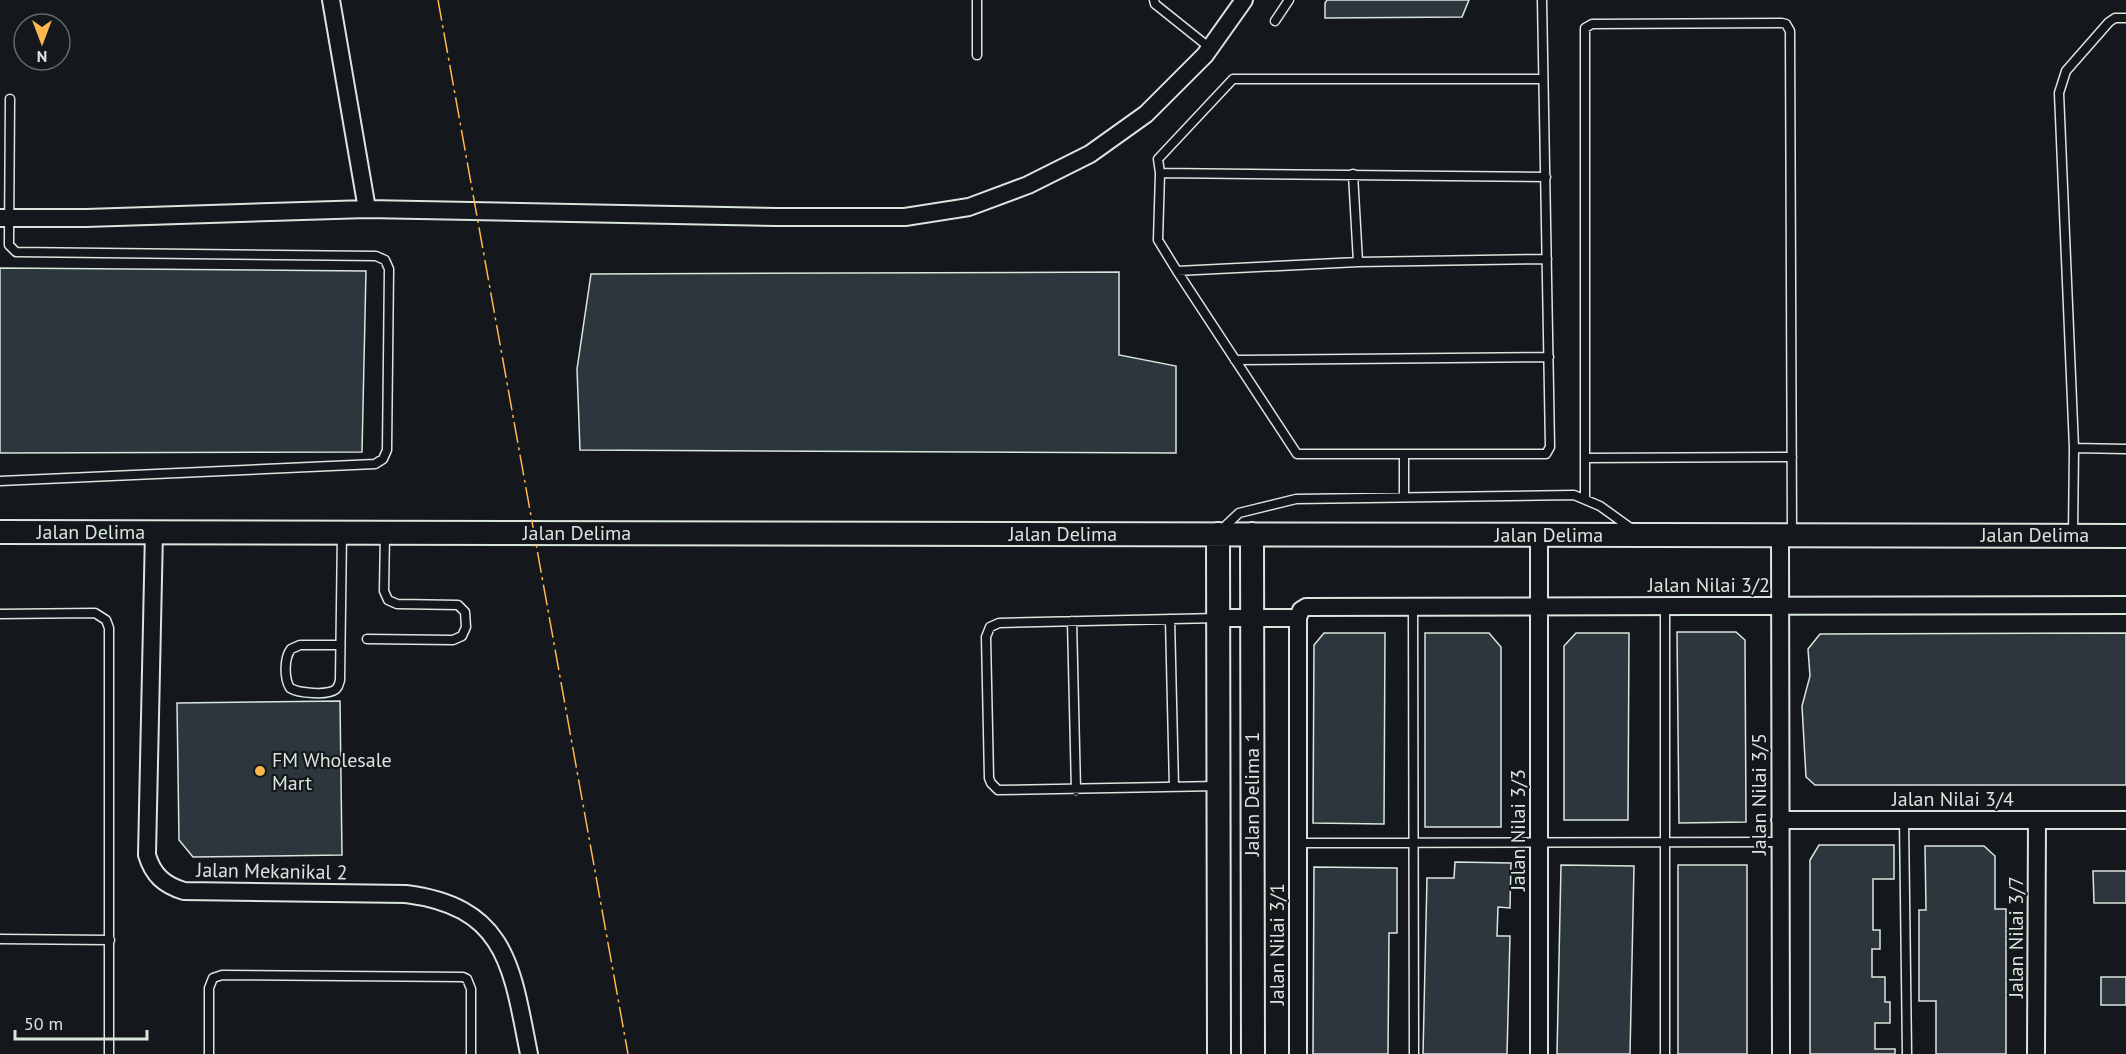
<svg xmlns="http://www.w3.org/2000/svg" width="2126" height="1054" font-family="'PT Sans',sans-serif">
	<rect width="100%" height="100%" fill="#14181c"/>
	<!-- building -->
	<path fill="#2c363c" stroke="#d8e6dc" stroke-width="1.5" d="M1327,0H1469L1462,17L1325,18V3Z
		M0,268L366,271L362,452L0,453Z
		M1119,272V355L1176,366V453L580,450L577,369L591,274Z
		M1677,632H1736L1745,640L1746,822L1679,823Z
		M1324,633H1385L1384,824L1313,823L1314,645Z
		M1425,633H1489L1501,647V827H1425Z
		M1576,633H1629L1628,820H1564V646Z
		M2126,633V785H1815L1806,777L1802,706L1810,676L1808,649L1820,634Z
		M340,701L342,855L193,857L179,840L177,703Z
		M1819,845H1894V879H1873V930H1880V949H1872V977H1885V1002H1890V1023H1875V1049H1895V1054H1810V860Z
		M1925,846H1984L1995,856V909H2006V1054H1936V1001H1919V910H1926Z
		M1455,862L1511,863L1510,908L1498,907L1497,936H1510L1507,1054H1423L1427,878H1454Z
		M1561,865L1634,866L1630,1054H1557Z
		M1678,865H1747V1054H1678Z
		M1314,867L1397,868V933H1389L1388,1054H1313Z
		M2093,871H2126V903H2094Z
		M2101,977H2126V1005H2101Z"/>
	<g fill="none" stroke-linecap="round" stroke-linejoin="round">
		<!-- lane casing -->
		<g stroke="#d8e6dc" stroke-width="11">
			<path id="lane" d="M977,0V55
				M1154,0L1155,4L1210,48
				M1275,21L1289,0
				M1543,79H1233L1158,159L1160,173L1158,240L1177,271L1358,262L1547,259
				M1160,173L1546,177
				M1353,174L1358,262
				M1177,271L1297,454H1546L1550,447L1542,0
				M1235,360L1549,357
				M2074,448L2126,449
				M1404,455V497
				M1585,458L1792,457
				M0,481L375,464L383,459L387,450L389,269L385,260L376,256L16,252L9,245V240L10,99
				M1585,499V28L1592,24L1782,23L1786,24L1790,31L1792,534
				M1220,531L1239,513L1296,499L1574,495L1600,506L1632,529
				M2073,535L2074,448L2059,93L2066,71L2109,22L2115,18H2126
				M1413,606L1414,1054
				M1665,606V1054
				M0,614L95,613L106,620L109,628V1054
				M1218,618L999,623L990,627L986,637L989,778L991,783L998,790L1218,786
				M1170,619L1174,787
				M1072,621L1076,790
				M367,639L453,640L462,636L466,627L465,612L458,605L397,604L388,600L384,591L385,533
				M340,645H300L291,649C284,658 284,678 290,688C298,693 328,696 336,689C339,686 339,684 340,680L342,533
				M1904,820L1907,1054
				M1298,843L1780,842
				M0,939L110,940
				M209,1054V988L213,978L222,975L463,977L467,979L471,989V1054"/>
		</g>
		<!-- street casing -->
		<g stroke="#d8e6dc" stroke-width="20">
			<path id="street" d="M331,0L367,209
				M0,218H86L367,209L777,217H905L969,207L1028,185L1090,154L1146,114L1205,55L1244,0
				M154,532L147,855C153,875 164,885 184,891L406,894C508,907 512,969 529,1054
				M1539,535V1054
				M1780,535L1781,1054
				M1218,618H1298
				M1780,820H2126
				M1298,1054V618L1301,610L1306,607L2126,605
				M2036,1054L2037,820"/>
		</g>
		<!-- secondary casing -->
		<g stroke="#d8e6dc" stroke-width="26">
			<path id="secondary" d="M0,532L2126,536
				M1218,534L1219,1054
				M1252,534L1253,1054"/>
		</g>
		<!-- lane -->
		<use href="#lane" stroke="#14181c" stroke-width="8"/>
		<!-- street -->
		<use href="#street" stroke="#14181c" stroke-width="16"/>
		<!-- secondary -->
		<use href="#secondary" stroke="#14181c" stroke-width="22"/>
		<!-- power -->
		<path stroke="#ffb74d" stroke-width="1.5" stroke-dasharray="21 4.5 3 4.5" stroke-linecap="butt" d="M438,0L628,1054"/>
	</g>
	<!-- markers -->
	<circle fill="#ffb74d" stroke="#14181c" stroke-width="2" cx="260" cy="771" r="6"/>
	<g text-anchor="middle" dominant-baseline="central" stroke-width="4.5" stroke-linejoin="round" paint-order="stroke">
		<!-- street labels -->
		<g font-size="20" fill="#d8e6dc" stroke="#14181c">
			<text x="91" y="532">Jalan Delima</text>
			<text x="577" y="533">Jalan Delima</text>
			<text x="1063" y="534">Jalan Delima</text>
			<text x="1549" y="535">Jalan Delima</text>
			<text x="2035" y="535">Jalan Delima</text>
			<text x="1709" y="585">Jalan Nilai 3/2</text>
			<text transform="translate(1252 794) rotate(-90)">Jalan Delima 1</text>
			<text transform="translate(1759 794) rotate(-90)">Jalan Nilai 3/5</text>
			<text x="1953" y="799">Jalan Nilai 3/4</text>
			<text transform="translate(1518 830) rotate(-90)">Jalan Nilai 3/3</text>
			<text transform="translate(272 871) rotate(1)">Jalan Mekanikal 2</text>
			<text transform="translate(2016 937) rotate(-90)">Jalan Nilai 3/7</text>
			<text transform="translate(1277 944) rotate(-90)">Jalan Nilai 3/1</text>
		</g>
		<!-- poi labels -->
		<g font-size="20" fill="#d8e6dc" stroke="#14181c" text-anchor="start">
			<text x="272" y="760">FM Wholesale<tspan x="272" dy="23">Mart</tspan></text>
		</g>
	</g>
	<!-- north arrow -->
	<g transform="translate(42 42) rotate(180)"><circle r="28" fill="#14181c" stroke="#626a69" stroke-width="1.5"/>
	<path d="M0-4.5L10 22L0 15L-10 22Z" fill="#ffb74d"/>
	<text y="-9" font-size="16" font-weight="bold" text-anchor="middle" fill="#d8e6dc">N</text>
	</g>
	<!-- scale -->
	<path d="M15 1030v9h132v-9" fill="none" stroke="#d8e6dc" stroke-width="3"/>
	<text x="24" y="1030" font-size="18" fill="#d8e6dc" stroke="#14181c" stroke-width="4.5" paint-order="stroke">50 m</text>
</svg>
